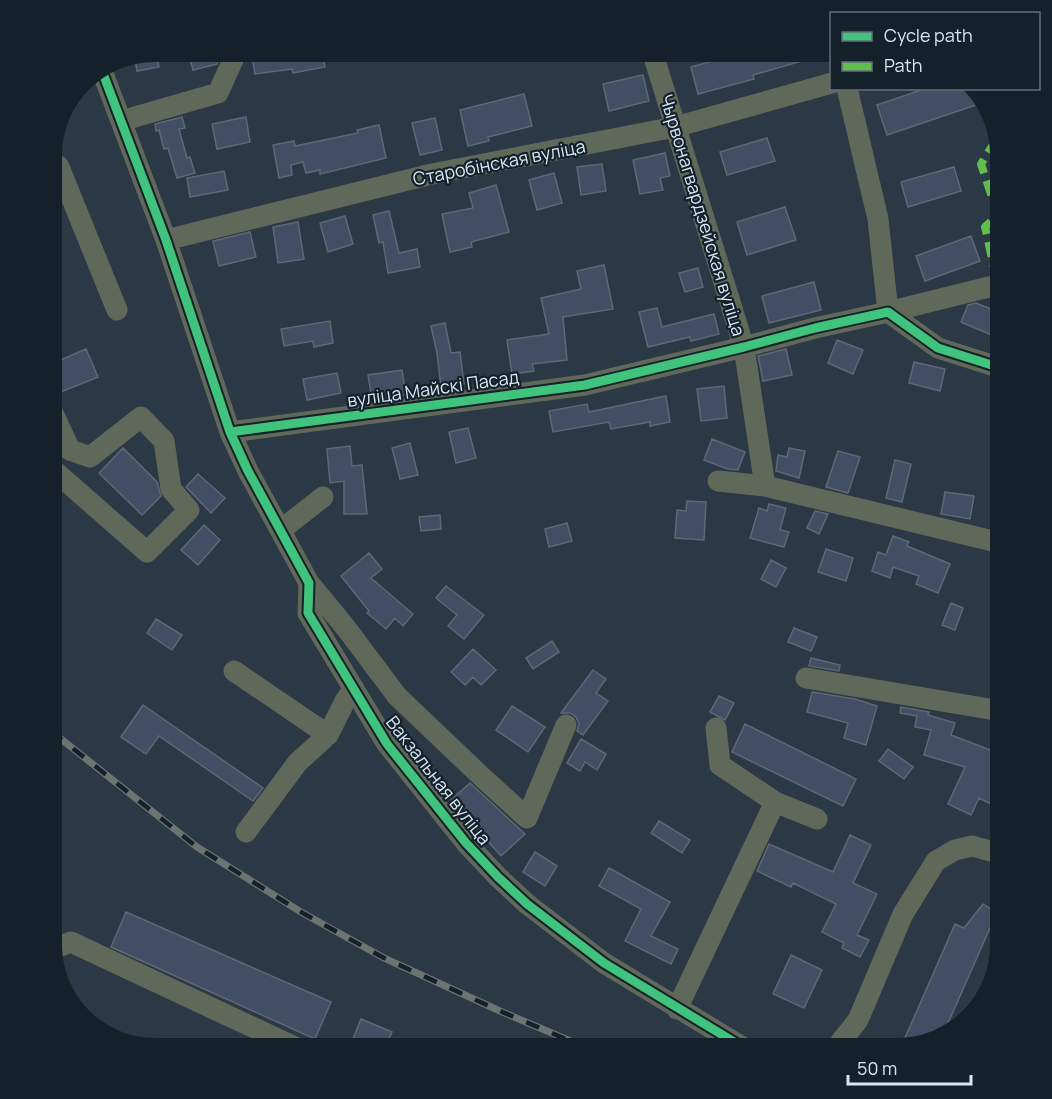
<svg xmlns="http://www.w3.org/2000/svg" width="1052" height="1099" font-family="Manrope,sans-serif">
	<rect width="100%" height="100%" fill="#2a3945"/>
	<!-- building -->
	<path fill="#424e63" stroke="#5e6874" stroke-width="1.5" d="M156,51L159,67L137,71L135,58Z
		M188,51H218L219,59L217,64L193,70Z
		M251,51H322L325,67L293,73L292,69L255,74Z
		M749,51H823V55L753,75L754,79L698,94L691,67Z
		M643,75L649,101L609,111L603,84Z
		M927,88H976L982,103L887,135L877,105Z
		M524,94L532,126L488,137L489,141L468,146L460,110Z
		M182,117L185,128L179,129L187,158L190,157L195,173L177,178L168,148L164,149L159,130L156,131L155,124Z
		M246,117L250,142L217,149L212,124Z
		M435,118L442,150L420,155L412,123Z
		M379,125L386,158L320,174V170L306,173L303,162L291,165L292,175L279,178L273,145L294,141L295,146L358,133L357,130Z
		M767,138L775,161L727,175L720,152Z
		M665,153L670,176L660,178L663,190L640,194L633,160Z
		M602,164L606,191L581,195L577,167Z
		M954,167L961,191L908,207L901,182Z
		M224,171L228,190L190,197L187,178Z
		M554,173L562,203L537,210L529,180Z
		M496,185L509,232L471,242L472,247L450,252L442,214L473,208L469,193Z
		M785,207L796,240L747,255L737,222Z
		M389,211L399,253L417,249L420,267L388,273L383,242L379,243L373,215Z
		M345,216L353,244L328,252L320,223Z
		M298,222L304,259L278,263L273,227Z
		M250,232L256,257L219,266L213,241Z
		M971,236L980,261L925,281L916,256Z
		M604,265L613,309L563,317L567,360L532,364L534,371L512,374L507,340L549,334L541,298L581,289L577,271Z
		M698,268L703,287L685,292L679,273Z
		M814,282L821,310L769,323L762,296Z
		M976,303L1001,313V339L961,322L968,305Z
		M657,308L662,327L714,314L719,334L691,341L690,337L648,347L639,312Z
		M330,321L333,343L314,347L313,341L284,346L281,329Z
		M445,323L451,353L460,352L464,384L441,387L437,353L431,326Z
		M837,340L863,350L853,374L828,363Z
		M86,349L98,377L51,396V364Z
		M786,349L792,375L763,381L758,356Z
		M914,362L945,369L940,391L909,383Z
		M402,370L406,395L372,400L368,375Z
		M337,373L341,393L307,400L303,379Z
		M724,386L727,418L701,421L697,389Z
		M666,396L670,422L650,426V422L611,429L609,422L553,432L549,411L587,404L589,412Z
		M468,428L476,458L456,463L449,432Z
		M712,439L745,452L738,470L728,469L704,460Z
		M410,443L418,475L400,479L392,448Z
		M350,446L352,466L362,465L367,514H344V481L330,483L327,449Z
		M123,448L157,482L161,496L142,515L99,473Z
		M789,448L805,451L799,478L776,471L778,455L787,457Z
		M838,451L860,457L848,493L826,487Z
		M895,460L911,464L902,502L886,498Z
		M198,474L225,498L211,513L186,487Z
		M945,492L974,496L970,519L941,514Z
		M687,501L706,502L704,540L675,538L677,510L686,511Z
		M769,504L786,508L780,530L789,532L784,547L750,538L759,508L767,511Z
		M815,511L828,514L819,534L807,528Z
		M440,515L441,529L421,531L419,517Z
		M567,523L572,541L549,547L545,529Z
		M204,525L220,540L198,565L181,550Z
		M893,536L909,542L907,546L950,564L938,593L916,584L919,576L893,567L890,578L872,571L878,552L886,555Z
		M826,549L853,558L846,581L818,572Z
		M369,553L382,569L371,578L413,614L403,626L395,618L386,629L367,613L369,611L341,576Z
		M771,560L786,568L776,587L761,579Z
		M446,586L484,615L464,639L448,626L457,615L436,598Z
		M951,603L963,608L955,630L942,625Z
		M156,619L182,635L172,650L147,633Z
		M794,628L817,637L811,651L788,642Z
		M552,641L559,652L533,669L526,658Z
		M473,649L496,670L481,685L473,677L465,685L451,672Z
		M811,658L840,665L839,671L809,666Z
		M593,670L606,679L596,693L608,701L583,735L577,731L579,724L576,717L570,713H561Z
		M812,692L855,699L877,706L866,745L844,738L848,723L807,712Z
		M719,696L734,703L725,720L710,712Z
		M143,705L263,788L253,801L159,736L146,754L121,737Z
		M512,706L545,727L528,752L496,730Z
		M901,707L929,712L928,715L955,723L951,735L1001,754V809L979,798L971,815L948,804L965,767L924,755L931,730L915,727L917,716L900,713Z
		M745,724L856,779L843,806L732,752Z
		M581,739L606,754L597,770L585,762L580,771L567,763Z
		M888,749L913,767L904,779L879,761Z
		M470,783L525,834L501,856L451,800Z
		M659,821L690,840L682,853L651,833Z
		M850,835L871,845L853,883L877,894L857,935L869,940L860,957L842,948L844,943L822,932L836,904L793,883L791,887L757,871L769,844L833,872Z
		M535,852L557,866L545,886L523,872Z
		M609,868L670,902L651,936L678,949L671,964L625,941L641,909L599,886Z
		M983,904L1001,916V935L990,928L945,1030L901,1047L955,924L964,928Z
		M126,912L331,1002L315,1039L111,947Z
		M791,955L822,970L804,1008L773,994Z
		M361,1019L392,1032L385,1048H367L352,1041Z"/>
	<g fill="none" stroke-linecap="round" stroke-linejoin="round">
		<!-- minor -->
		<path stroke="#606959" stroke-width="21" d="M652,51L744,347L765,486
			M102,71L166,240L230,432L248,471L309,583L308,613L387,744L466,843L498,877L527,904L604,963L744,1048
			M847,88L878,219L888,312L1001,284
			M121,121L218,93L237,51
			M51,160L59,167L117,310
			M166,240L432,174L675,127L832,83
			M230,432L585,385L744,347L815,328L888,312L938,348L1001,368
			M51,468L147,552L189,510L171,489L164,441L141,417L90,457L70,450L51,409
			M718,481L765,486L1001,543
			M281,530L323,497
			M309,583L346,628L397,696L482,777L527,818L566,725
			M234,671L328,735
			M806,678L1001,711
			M716,728L720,765L775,802L817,819
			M246,832L298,762L328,735L345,701L353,690
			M53,949L71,942L297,1048
			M677,1009L775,802
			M836,1048L858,1020L903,914L936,861L955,850L972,846L1001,854"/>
		<!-- rail casing -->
		<g stroke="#6b7470" stroke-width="7">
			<path id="rail" d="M51,731L197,847L301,912L384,958L500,1011L587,1048"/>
		</g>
		<!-- rail -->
		<use href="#rail" stroke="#14202a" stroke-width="4.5" stroke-dasharray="14" stroke-linecap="butt"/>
		<!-- quiet -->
		<path stroke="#5fbe4e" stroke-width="8" stroke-dasharray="15 8" stroke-linecap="butt" d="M996,140L981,164L998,215L985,227L998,285"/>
		<!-- cycleway casing -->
		<g stroke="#14202a" stroke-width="13">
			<path id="cycleway" d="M102,71L166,240L230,432L248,471L309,583L308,613L387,744L466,843L498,877L527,904L604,963L744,1048
				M230,432L585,385L744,347L815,328L888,312L938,348L1001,368"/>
		</g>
		<!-- cycleway -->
		<use href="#cycleway" stroke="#40c37c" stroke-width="9"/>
	</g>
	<g text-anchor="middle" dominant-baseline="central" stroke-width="4.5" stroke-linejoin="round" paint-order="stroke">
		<!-- street labels -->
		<g font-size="18" fill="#d7e6f5" stroke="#14202a">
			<text transform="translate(499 162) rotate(-11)">Старобінская вуліца</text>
			<text transform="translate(703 215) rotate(73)">Чырвонагвардзейская вуліца</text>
			<text transform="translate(433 388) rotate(-8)">вуліца Майскі Пасад</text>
			<text transform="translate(439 780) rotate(52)">Вакзальная вуліца</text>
		</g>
	</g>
	<!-- crop -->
	<path d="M0 0H1052V1099H0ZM155 62H897A93 93 0 0 1 990 155V945A93 93 0 0 1 897 1038H155A93 93 0 0 1 62 945V155A93 93 0 0 1 155 62Z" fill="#14202a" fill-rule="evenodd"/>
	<!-- legend -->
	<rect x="830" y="12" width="210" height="78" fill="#14202a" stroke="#626f7b" stroke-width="1.5"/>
	<rect x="842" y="32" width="30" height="9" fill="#40c37c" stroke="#626f7b" stroke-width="1.5"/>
	<text x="884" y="42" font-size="18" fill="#d7e6f5">Cycle path</text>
	<rect x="842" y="62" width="30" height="9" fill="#5fbe4e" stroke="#626f7b" stroke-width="1.5"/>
	<text x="884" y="72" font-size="18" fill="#d7e6f5">Path</text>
	<!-- scale -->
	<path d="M848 1075v9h123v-9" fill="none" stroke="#d7e6f5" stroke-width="3"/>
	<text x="857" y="1075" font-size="18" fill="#d7e6f5" stroke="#14202a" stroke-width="4.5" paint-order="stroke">50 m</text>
</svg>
